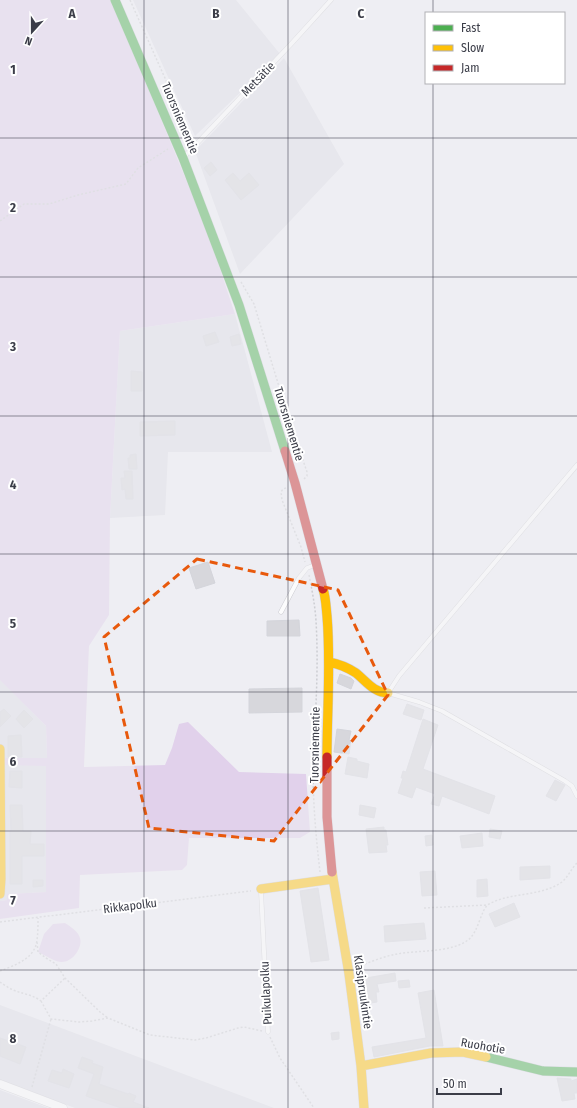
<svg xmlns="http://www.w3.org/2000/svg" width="577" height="1108" font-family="'Fira Sans Condensed',sans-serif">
	<rect width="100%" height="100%" fill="#eeeef3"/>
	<!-- residential -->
	<path fill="#dddde6" d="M133,0H236L280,54L195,136Z
		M284,58L344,164L240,274L195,151Z
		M235,314L272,452H168L165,515L110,518L120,331Z
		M0,679L46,726L47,758H5V765H46V892L7,894V900L0,901Z
		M0,1005L274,1108H75L0,1080Z
		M0,1090L48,1108H0Z"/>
	<!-- green -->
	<path fill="#e1d1eb" d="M0,0H110L141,71L199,211L216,257L235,314L120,331L110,518L109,615L89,646L84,767L165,765L172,748L179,724L188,722L239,772L306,774L310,832L300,838H189L187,865L182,870L80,875L79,908L0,919V901L7,900V894L46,892V766L5,765V758H47L46,726L0,680Z
		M65,923C71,927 78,931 80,938C83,948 72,963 61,962C53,961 45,955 38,952L44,934L53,924Z"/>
	<!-- building -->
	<path fill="#d7d7dc" stroke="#d4d5db" d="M211,162L217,170L210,176L204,168Z
		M233,173L240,181L249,173L259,185L241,200L225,180Z
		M215,332L219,342L206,346L203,336Z
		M239,334L241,344L232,346L230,337Z
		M131,371L142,372V391H131Z
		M175,421V435L140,436V422Z
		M136,454L137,469H129L128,458H130V455Z
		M124,471H132L133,499H126L125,489L122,490L121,478H125Z
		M208,562L215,583L196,589L189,568Z
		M299,620L300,636H267V621Z
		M340,674L351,678L354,681L351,689L337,683Z
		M302,688V712L249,713V689Z
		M407,704L424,710L421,720L403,714Z
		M4,709L11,716L0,727V712Z
		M24,710L33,719L24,728L16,719Z
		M423,719L438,725L423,769L495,796L489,814L442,796L439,806L431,804L435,794L416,787L412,798L398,793L403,778H401L403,771L406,772Z
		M337,729L351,731L349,740L351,741L349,754L334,752Z
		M21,735L22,757H8V736Z
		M348,757L357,759V761L369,764L367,778L345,774Z
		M10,771H22V788L9,787Z
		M555,780L565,785L556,801L546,796Z
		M10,805H22L23,831H31L30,844H44V856H22V884H10V831H11Z
		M360,805L376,808L374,818L359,815Z
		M384,827V830H386L388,845H386L387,852L369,853L366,829Z
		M490,829L502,831L500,839L489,837Z
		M482,833L483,846L462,848L460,836Z
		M432,835L433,845L426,846L425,836Z
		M550,866V878L520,880V867Z
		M435,871L437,895L422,896L420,872Z
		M487,879L488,896L477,897V880Z
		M33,880H43V886L33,887Z
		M318,888L329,960L311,962L300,891Z
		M514,903L520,917L495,927L489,914Z
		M424,923L426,939L385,942L384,926Z
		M395,973L396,981L377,984L379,992H376L377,1002L365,1004L360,979Z
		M409,980L410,987L399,988L398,981Z
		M434,990L443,1046H430L374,1057L372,1047L426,1038L418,993Z
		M339,1032V1039L332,1040L331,1033Z
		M0,1038L26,1047L20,1064L0,1056Z
		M82,1057L93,1061L92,1063L103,1067L99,1084L128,1094L129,1093L136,1096L133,1102L149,1108H121L86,1096L94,1074L78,1068Z
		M63,1069L74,1074L69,1088L48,1081L52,1070L62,1073Z
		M557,1078L571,1079V1081L577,1079V1093H574L575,1099L562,1101Z"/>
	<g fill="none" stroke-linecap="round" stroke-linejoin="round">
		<!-- lane casing -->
		<g stroke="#ccccd1" stroke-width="5">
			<path id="lane" d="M184,157L292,43L331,0
				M577,465L399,676L388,693L419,702L442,711L565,781L572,786L577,796
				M281,612L299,578L307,568L315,565
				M261,891L268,1032"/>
		</g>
		<!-- street casing -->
		<g stroke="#ccccd1" stroke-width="9">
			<path id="street" d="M0,1084L63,1108"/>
		</g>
		<!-- fast casing -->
		<g stroke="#ccccd7" stroke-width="10">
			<path id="fast" d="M115,0L183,158L239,305L285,451
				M486,1057L543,1071L577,1072"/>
		</g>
		<!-- slow casing -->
		<g stroke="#ccccd7" stroke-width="10">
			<path id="slow" d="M323,589C326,598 326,607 327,616C331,663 327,710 327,757
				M329,662C339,664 347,667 356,673C366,681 374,693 388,693
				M0,749L1,879L0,894
				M332,872L349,974L361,1066L364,1108
				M261,889L333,879
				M361,1066L431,1053L463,1052L486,1057"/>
		</g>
		<!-- jam casing -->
		<g stroke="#ccccd7" stroke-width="10">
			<path id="jam" d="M285,451L295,483L323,589
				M327,757V817L332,872"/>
		</g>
		<!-- path -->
		<path stroke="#cccdd2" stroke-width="1.5" stroke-dasharray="2 2" stroke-linecap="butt" d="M130,0L186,125L189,136L190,142
			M0,221L24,204H49L78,195L126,184L138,168L168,149
			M241,282L254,304L287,413L307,472V476L304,479
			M286,488L283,489L281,492L282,500L301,547L305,562
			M309,575C312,590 315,605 316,621C319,670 315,719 313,769C313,803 316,838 320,872
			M424,908L487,905
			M0,922L251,891
			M37,942L38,952L46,958L56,964L65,978L100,1012L108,1018
			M358,968L362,965C373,961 385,956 397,954C418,950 451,953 468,940C479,932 481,908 489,904C511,892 540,897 562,882C568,877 571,869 577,863
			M0,971C15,965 35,959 37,940C38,933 38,925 38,918
			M0,982C3,984 7,987 11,989C21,994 32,994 41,1001L65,978
			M41,1001L51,1019L79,1022L92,1021L108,1018L150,1035L195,1040L206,1038L238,1028L244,1027L262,1031
			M270,1037L280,1058L314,1108
			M32,1087L51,1019"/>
		<!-- lane -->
		<use href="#lane" stroke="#fcfcfd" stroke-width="4"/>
		<!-- street -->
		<use href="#street" stroke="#fcfcfd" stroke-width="8"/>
		<!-- fast -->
		<use href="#fast" stroke="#4caf50" stroke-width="9"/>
		<!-- slow -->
		<use href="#slow" stroke="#ffc107" stroke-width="9"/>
		<!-- jam -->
		<use href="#jam" stroke="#c62828" stroke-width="9"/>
	</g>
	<!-- marked area -->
	<path d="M0 0H577V1108H0ZM197,559L338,590L388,695L274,841L149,828L104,637Z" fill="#eeeef3" fill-opacity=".55" fill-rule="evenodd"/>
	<path fill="none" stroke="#e8590c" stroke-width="3" stroke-dasharray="8 5" stroke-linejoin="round" d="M197,559L338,590L388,695L274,841L149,828L104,637Z"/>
	<!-- grid -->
	<path fill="none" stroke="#3b3d48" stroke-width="1" stroke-opacity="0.55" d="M144,0V1108M288,0V1108M433,0V13M433,83V1108M0,138H577M0,277H577M0,416H577M0,554H577M0,692H577M0,831H577M0,970H577"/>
	<g text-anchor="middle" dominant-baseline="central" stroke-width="4" stroke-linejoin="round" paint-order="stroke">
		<!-- street labels -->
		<g font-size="12" fill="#3b3d48" stroke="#fff">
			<text transform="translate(258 79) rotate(-46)">Metsätie</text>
			<text transform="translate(180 118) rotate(67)">Tuorsniementie</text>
			<text transform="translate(289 424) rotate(73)">Tuorsniementie</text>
			<text transform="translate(315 745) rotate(-89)">Tuorsniementie</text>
			<text transform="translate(130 906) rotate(-7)">Rikkapolku</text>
			<text transform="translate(363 992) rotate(82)">Klasipruukintie</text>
			<text transform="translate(266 993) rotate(-93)">Puikulapolku</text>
			<text transform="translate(483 1046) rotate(10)">Ruohotie</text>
		</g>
	</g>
	<g font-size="13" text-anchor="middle" font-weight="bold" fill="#3b3d48" stroke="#fff" stroke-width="4" stroke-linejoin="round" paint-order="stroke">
		<text x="72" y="18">A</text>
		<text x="216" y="18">B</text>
		<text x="361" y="18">C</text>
		<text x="13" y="74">1</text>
		<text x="13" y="212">2</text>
		<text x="13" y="351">3</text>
		<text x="13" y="489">4</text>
		<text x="13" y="628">5</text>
		<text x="13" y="766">6</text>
		<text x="13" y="905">7</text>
		<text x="13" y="1043">8</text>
	</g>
	<!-- legend -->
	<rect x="425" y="12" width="140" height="72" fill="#ffffff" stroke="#b1b1b6"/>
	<rect x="433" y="25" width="20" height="6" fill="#4caf50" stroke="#b1b1b6"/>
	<text x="461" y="32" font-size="12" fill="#3b3d48">Fast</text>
	<rect x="433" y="45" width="20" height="6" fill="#ffc107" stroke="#b1b1b6"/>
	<text x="461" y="52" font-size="12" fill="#3b3d48">Slow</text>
	<rect x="433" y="65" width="20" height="6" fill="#c62828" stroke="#b1b1b6"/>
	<text x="461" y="72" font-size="12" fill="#3b3d48">Jam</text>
	<!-- north arrow -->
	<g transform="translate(32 32) rotate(201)" stroke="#ffffff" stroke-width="3" paint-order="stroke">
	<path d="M0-3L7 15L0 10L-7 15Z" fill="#3b3d48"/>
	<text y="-6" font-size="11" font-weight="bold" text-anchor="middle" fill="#3b3d48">N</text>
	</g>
	<!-- scale -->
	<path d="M437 1088v6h64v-6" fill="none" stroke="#3b3d48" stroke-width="2"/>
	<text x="443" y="1088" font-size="12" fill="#3b3d48" stroke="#ffffff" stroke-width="3" paint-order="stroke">50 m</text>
</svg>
